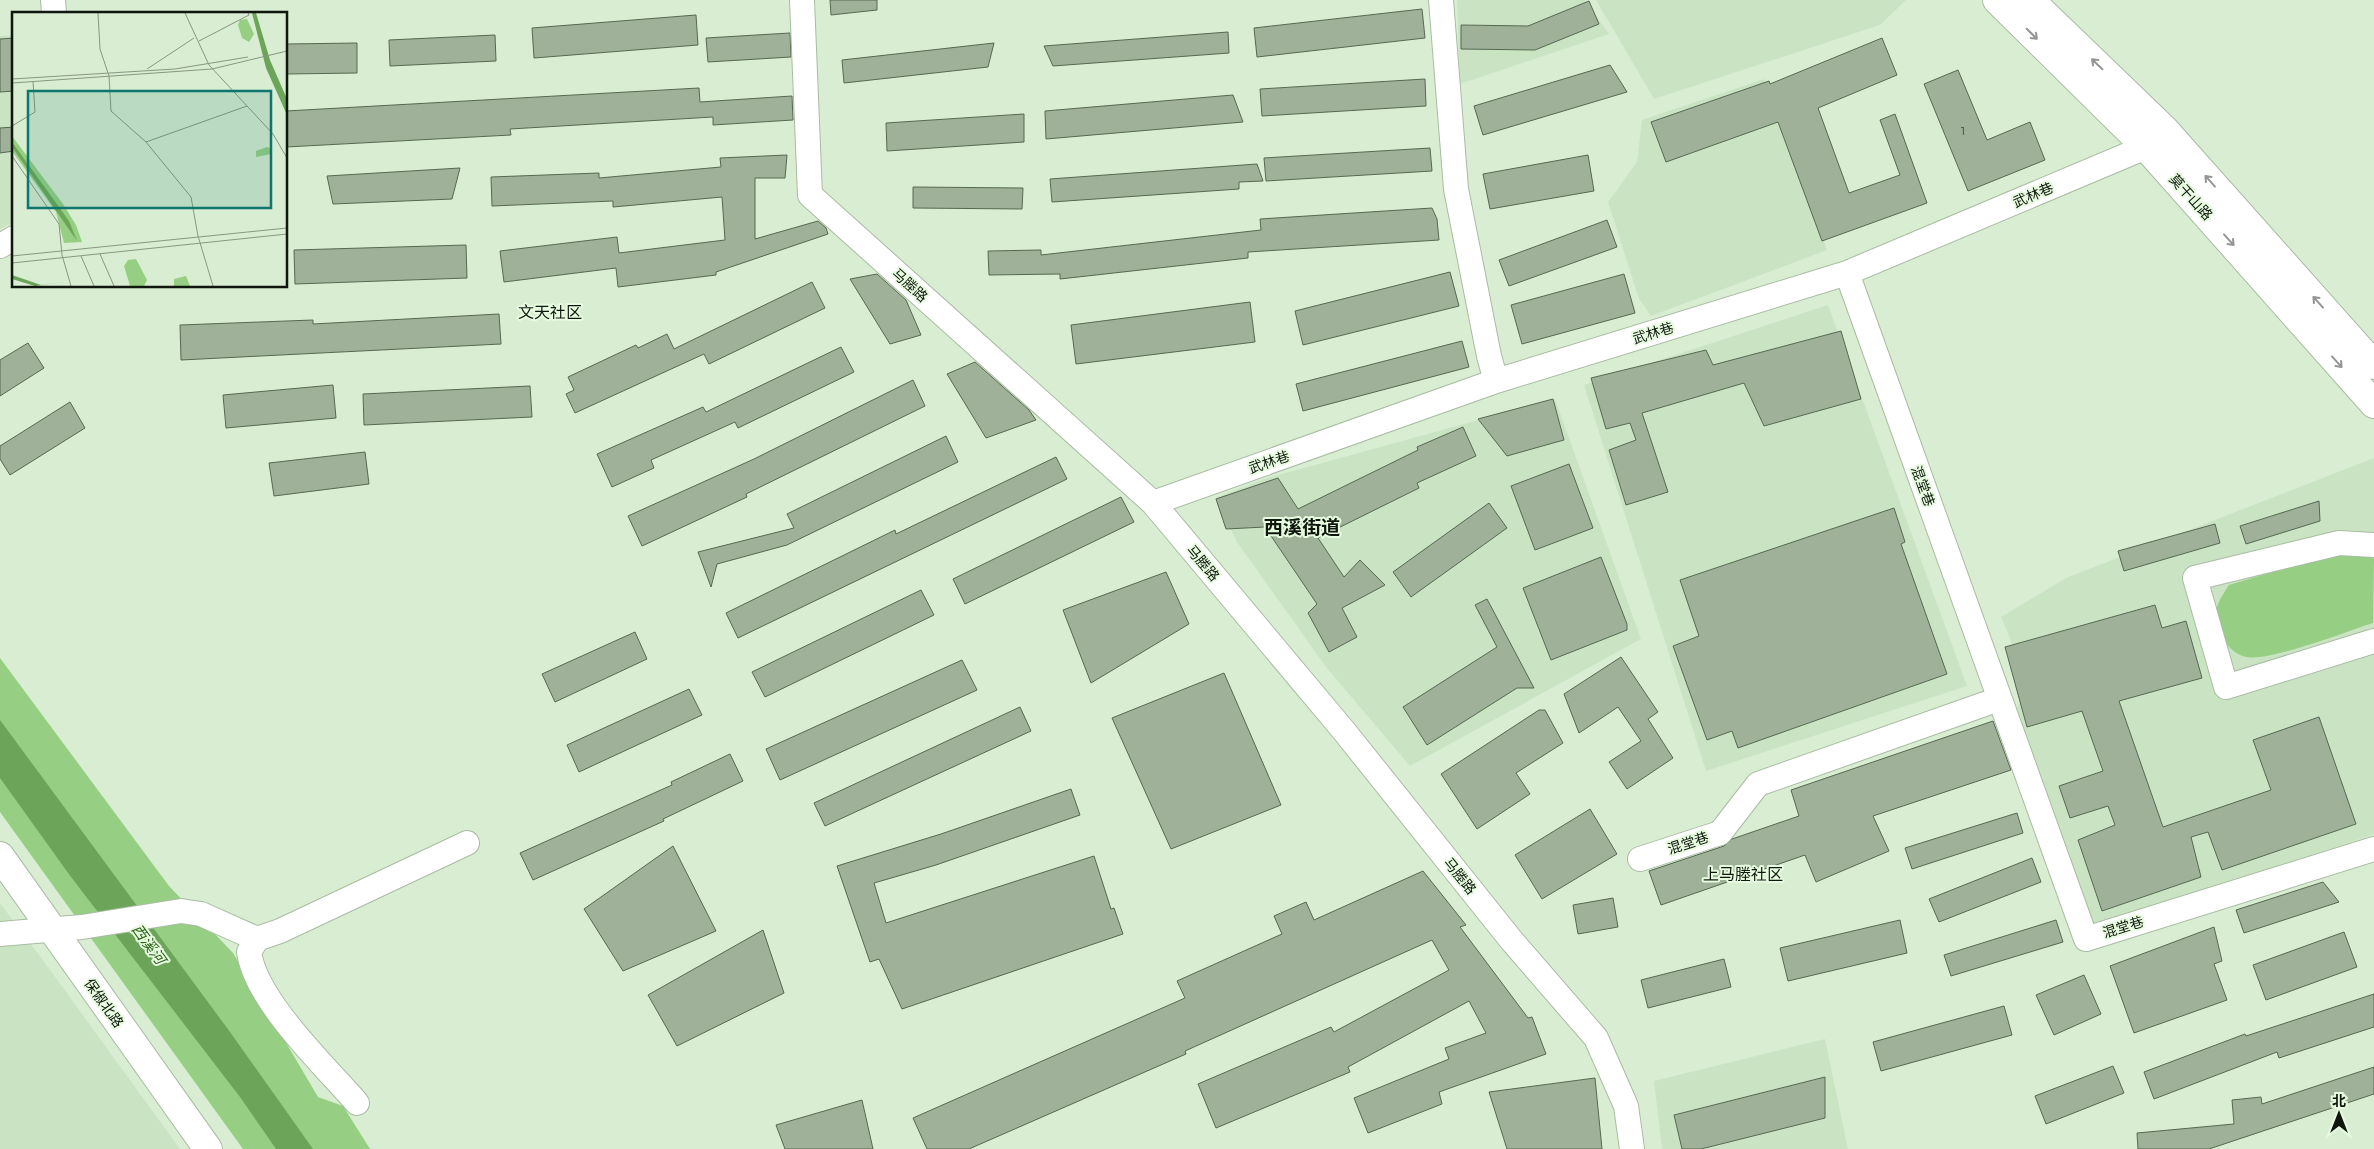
<svg xmlns="http://www.w3.org/2000/svg" width="2374" height="1149" font-family="Montserrat,'Noto Sans SC',sans-serif">
	<rect width="100%" height="100%" fill="#d9edd2"/>
	<!-- built -->
	<path fill="#cae4c3" d="M1457,0H1585L1609,34L1460,84Z
		M1596,0H1906L1880,25L1654,99Z
		M14,35V222L0,229V36Z
		M1764,79L1827,250L1651,316L1639,299L1608,202L1637,162L1642,120Z
		M1828,305L1967,686L1706,771L1584,385Z
		M1555,399L1641,639L1410,766L1326,667L1237,542L1215,498L1267,478Z
		M2374,458V834L2090,931L2009,726L2028,682L2001,617L2066,578Z
		M0,903L48,967L180,1149H0Z
		M1825,1039L1848,1149H1662L1654,1081Z"/>
	<!-- green -->
	<path fill="#96cf84" d="M2339,552L2368,555L2374,559L2373,623C2345,632 2272,661 2246,657C2235,655 2225,644 2221,635C2211,613 2217,603 2229,585Z
		M0,658L169,886L233,953L318,1097L343,1106L370,1149H243L0,812Z"/>
	<!-- water -->
	<path fill="#6ca559" d="M0,720L230,1032L313,1149H276L240,1097L71,877L0,778Z"/>
	<!-- building -->
	<path fill="#9fb299" stroke="#566851" d="M830,0H877V10L831,15Z
		M1589,1L1599,24L1535,50L1461,49V25L1528,26Z
		M1422,9L1425,38L1257,57L1254,28Z
		M696,15L698,45L534,58L532,28Z
		M1228,32L1229,53L1053,66L1044,46Z
		M790,33L791,57L708,62L706,38Z
		M495,35L496,61L390,66L389,40Z
		M14,38V91L0,92V39Z
		M1882,38L1897,75L1818,108L1849,193L1900,175L1880,120L1895,114L1927,203L1822,241L1778,122L1666,162L1651,122L1769,81L1770,84Z
		M357,43V73L286,74V44Z
		M994,43L988,67L844,83L842,60Z
		M1610,65L1627,92L1483,135L1474,106Z
		M1958,70L1987,140L2030,122L2045,160L1968,191L1924,84Z
		M1425,79L1426,106L1262,116L1260,89Z
		M699,88L700,102L792,96L793,120L713,125V117L510,129L511,135L286,147V111Z
		M1233,95L1243,122L1046,139L1045,111Z
		M1024,114V142L887,151L886,123Z
		M14,127V151L0,153V128Z
		M1430,148L1432,171L1266,181L1264,158Z
		M787,155L785,178H755V239L818,221L826,228L828,234L716,272V275L618,287L616,268L504,282L500,251L617,237L619,253L725,240L722,197L613,207V201L492,206L491,177L599,173V178L721,167L720,158Z
		M1588,155L1594,191L1490,209L1483,174Z
		M1257,164L1263,181L1239,182V189L1052,202L1050,179Z
		M460,168L452,199L333,204L327,176Z
		M913,187L1023,188L1022,209L913,208Z
		M1432,208L1437,219L1439,240L1248,252V258L1060,279V274L989,275L988,251L1041,250V255L1261,230L1260,219Z
		M1607,220L1617,247L1509,286L1499,260Z
		M466,245L467,278L295,284L294,250Z
		M1450,272L1459,306L1303,345L1295,311Z
		M877,274L906,300L921,335L890,344L850,279Z
		M1624,274L1635,313L1522,344L1511,305Z
		M812,282L825,308L709,364L704,354L575,413L566,394L574,390L568,377L636,345L638,348L667,334L674,349Z
		M1250,302L1255,342L1076,364L1071,325Z
		M499,314L501,344L181,360L180,325L313,320V324Z
		M1841,331L1861,399L1764,426L1744,383L1642,413L1668,492L1626,505L1609,450L1636,440L1630,423L1606,429L1591,378L1706,350L1713,365Z
		M1462,341L1469,367L1303,411L1296,384Z
		M28,343L44,368L0,396V360Z
		M841,347L854,372L738,428L735,422L651,460L654,468L612,487L597,454L703,407L706,412Z
		M975,362L1029,410L1036,420L986,438L947,374Z
		M913,380L925,406L746,494L747,497L642,546L628,516L754,459Z
		M333,385L336,418L226,428L223,395Z
		M530,386L532,417L364,425L363,394Z
		M1553,399L1564,440L1553,443L1507,456L1478,419Z
		M70,402L85,428L10,475L0,459V446Z
		M1463,427L1476,456L1417,483L1419,488L1318,538L1344,577L1360,560L1385,585L1342,608L1357,637L1329,652L1308,613L1317,604L1265,527L1226,529L1216,499L1278,478L1298,509L1418,450L1417,447Z
		M946,436L958,462L787,545L717,564L711,587L698,552L794,528L787,514Z
		M365,452L369,484L274,496L269,463Z
		M1056,457L1067,479L738,638L726,613L895,530L896,534Z
		M1569,464L1593,528L1535,550L1511,486Z
		M1121,497L1134,522L965,604L953,579Z
		M2319,501L2320,521L2246,544L2240,526Z
		M1489,503L1507,528L1411,597L1393,572Z
		M1894,508L1905,542L1901,544L1947,674L1738,748L1732,731L1707,740L1673,646L1699,636L1680,580Z
		M2215,524L2220,543L2124,571L2118,551Z
		M1601,557L1627,624V630L1551,660L1523,588Z
		M1166,572L1189,624L1091,683L1063,610Z
		M921,590L934,615L765,697L752,672Z
		M1487,599L1534,688H1517L1427,745L1403,707L1497,647L1475,605Z
		M2155,605L2162,628L2186,621L2202,678L2119,701L2163,827L2271,790L2253,740L2319,717L2356,824L2222,870L2208,832L2191,837L2201,877L2102,911L2078,840L2115,825L2108,806L2070,818L2059,786L2103,771L2082,711L2027,727L2005,647Z
		M635,632L647,659L555,702L542,674Z
		M1621,657L1658,712L1648,719L1673,758L1627,789L1609,762L1641,741L1618,707L1579,733L1564,694Z
		M962,660L977,690L780,780L766,749Z
		M1224,673L1281,805L1171,849L1112,718Z
		M689,689L702,715L579,772L567,745Z
		M1020,707L1031,731L825,826L814,803Z
		M1539,710H1545L1563,743L1516,773L1530,794L1477,829L1441,774Z
		M1993,721L2011,770L1873,816L1889,851L1816,882L1805,855L1661,905L1649,871L1724,846L1732,839L1799,816L1791,790Z
		M730,754L743,781L663,819L664,821L533,880L520,853L672,785L671,782Z
		M1071,789L1080,815L936,865L874,883L886,923L1094,856L1111,909L1114,908L1123,934L902,1009L879,959L870,962L837,866L941,834Z
		M1590,809L1617,854L1542,899L1515,855Z
		M2017,813L2023,833L1912,869L1905,848Z
		M673,846L716,931L623,971L584,909Z
		M2032,858L2041,882L1939,922L1929,899Z
		M1423,871L1466,925L1460,927L1528,1018L1532,1017L1546,1054L1439,1092L1442,1104L1368,1133L1354,1098L1449,1059L1445,1048L1486,1033L1469,1001L1348,1067L1350,1072L1216,1128L1198,1084L1331,1027L1334,1032L1449,970L1432,940L1185,1051L1186,1054L969,1149H927L913,1118L1185,998L1177,981L1282,934L1274,916L1306,902L1314,920Z
		M2323,882L2339,902L2244,933L2236,910Z
		M1613,898L1618,927L1578,934L1573,905Z
		M1900,920L1907,953L1788,981L1780,948Z
		M2056,920L2063,942L1951,976L1944,955Z
		M2214,927L2222,961L2214,964L2227,1000L2134,1033L2110,966Z
		M763,930L784,993L677,1046L648,995Z
		M2344,932L2357,967L2266,1000L2253,965Z
		M1724,959L1731,987L1648,1008L1641,980Z
		M2084,975L2101,1014L2054,1035L2036,995Z
		M2374,994V1027L2279,1058L2277,1052L2154,1099L2144,1072L2245,1034L2246,1036Z
		M2004,1006L2012,1035L1881,1071L1873,1042Z
		M2113,1066L2124,1093L2046,1124L2035,1096Z
		M2374,1067V1094L2209,1149H2138L2137,1133L2234,1124L2232,1100L2261,1097L2262,1104Z
		M1825,1077V1118L1701,1149H1682L1674,1115Z
		M1595,1078L1602,1149H1507L1489,1092Z
		M862,1100L873,1149H785L776,1125Z"/>
	<g fill="none" stroke-linecap="round" stroke-linejoin="round">
		<!-- minor casing -->
		<g stroke="#a8bca2" stroke-width="26">
			<path id="minor" d="M53,0L54,14
				M802,0L810,195L1153,503L1344,731L1512,941L1596,1038L1626,1106L1632,1149
				M1441,0L1456,189L1489,356L1496,381
				M0,246L14,238
				M1847,273L2086,939L2374,849
				M1153,503L1496,381L1847,273L2146,147
				M2374,545L2339,543L2195,578L2226,687L2374,641
				M1640,859L1720,833L1758,784L1999,699
				M0,934L82,927L181,911L201,914L257,939
				M357,1103C324,1065 256,1001 249,952L257,939L280,931L467,843"/>
		</g>
		<!-- major casing -->
		<g stroke="#a8bca2" stroke-width="30">
			<path id="major" d="M1997,0L2146,147L2374,404
				M2030,0L2164,129L2374,365
				M0,856L208,1149"/>
		</g>
		<!-- minor -->
		<use href="#minor" stroke="#fff" stroke-width="24"/>
		<!-- major -->
		<use href="#major" stroke="#fff" stroke-width="28"/>
	</g>
	<!-- one-way arrows -->
	<defs><path id="oneway-shaft" d="M-6 0H5M1.5-3L5.5 0L1.5 3" fill="none" stroke-width="1.6" stroke-linecap="round" stroke-linejoin="round" transform="scale(1.25)"/></defs>
	<g stroke="#939692">
		<use href="#oneway-shaft" transform="translate(2032 34) rotate(45)"/>
		<use href="#oneway-shaft" transform="translate(2097 64) rotate(-136)"/>
		<use href="#oneway-shaft" transform="translate(2210 181) rotate(-132)"/>
		<use href="#oneway-shaft" transform="translate(2229 240) rotate(48)"/>
		<use href="#oneway-shaft" transform="translate(2318 302) rotate(-132)"/>
		<use href="#oneway-shaft" transform="translate(2337 362) rotate(48)"/>
	</g>
	<g text-anchor="middle" dominant-baseline="central" stroke-width="4" stroke-linejoin="round" paint-order="stroke">
		<!-- number labels -->
		<g font-size="11" fill="#333d30">
			<text x="1963" y="131">1</text>
		</g>
		<!-- street labels -->
		<g font-size="14" fill="#0f160d" stroke="#e6fbdf">
			<text transform="translate(2033 195) rotate(-23)">武林巷</text>
			<text transform="translate(2191 197) rotate(48)">莫干山路</text>
			<text transform="translate(910 285) rotate(42)">马塍路</text>
			<text transform="translate(1653 333) rotate(-17)">武林巷</text>
			<text transform="translate(1269 462) rotate(-19)">武林巷</text>
			<text transform="translate(1923 486) rotate(70)">混堂巷</text>
			<text transform="translate(1203 563) rotate(50)">马塍路</text>
			<text transform="translate(1688 843) rotate(-18)">混堂巷</text>
			<text transform="translate(1460 876) rotate(51)">马塍路</text>
			<text transform="translate(2123 927) rotate(-17)">混堂巷</text>
			<text transform="translate(104 1003) rotate(55)">保俶北路</text>
		</g>
		<!-- water labels -->
		<g font-size="15" font-style="italic" fill="#2c6216" stroke="#e6fbdf">
			<text transform="translate(149 944) rotate(54)">西溪河</text>
		</g>
		<!-- quarter labels -->
		<g font-size="16" fill="#0f160d" stroke="#e6fbdf">
			<text x="550" y="312">文天社区</text>
			<text x="1743" y="874">上马塍社区</text>
		</g>
		<!-- district labels -->
		<g font-size="19" font-weight="bold" fill="#0f160d" stroke="#e6fbdf">
			<text x="1302" y="527">西溪街道</text>
		</g>
	</g>
	<!-- overview -->
	<g transform="translate(12 12)">
		<rect width="275" height="275" fill="#d9edd2"/>
		<path d="M235,7L242,22L237,30L230,26L226,13L228,8ZM0,124L51,192L64,213L70,230L52,231L44,200L0,139ZM255,135L260,137L259,142L244,145V139ZM124,247L135,268L132,274H118L112,254L116,248ZM174,264L178,274H162V267Z" fill="#96cf84"/>
		<path d="M240,1H244L258,48L275,87V103L254,56ZM0,130L57,209L65,229L0,135ZM0,263L29,273L52,270L23,274L0,267Z" fill="#6ca559"/>
		<path fill="none" stroke="#889783" stroke-width="1" d="M86,1L88,37L97,64L99,99L134,130L179,185L186,224L201,274M173,1L197,53L261,122L275,146M187,29L237,3L236,1M135,57L182,26M0,67L163,57L236,45M0,71L200,57L275,39M0,114L23,100L21,69M134,130L235,94M0,144L47,212L50,243L59,274M88,242L102,274M0,244L275,216M69,244L82,274M0,251L275,222"/>
		<path fill="#0f766e" fill-opacity="0.15" stroke="#0f766e" stroke-width="2.5" d="M16,79H259V196H16Z"/>
		<rect width="275" height="275" fill="none" stroke="#0f160d" stroke-width="2.5"/>
	</g>
	<!-- north arrow -->
	<g transform="translate(2339 1114)" stroke="#e6fbdf" stroke-width="4" paint-order="stroke">
	<path d="M0-4L9 19L0 12L-9 19Z" fill="#0f160d"/>
	<text y="-8" font-size="14" font-weight="bold" text-anchor="middle" fill="#0f160d">北</text>
	</g>
</svg>
